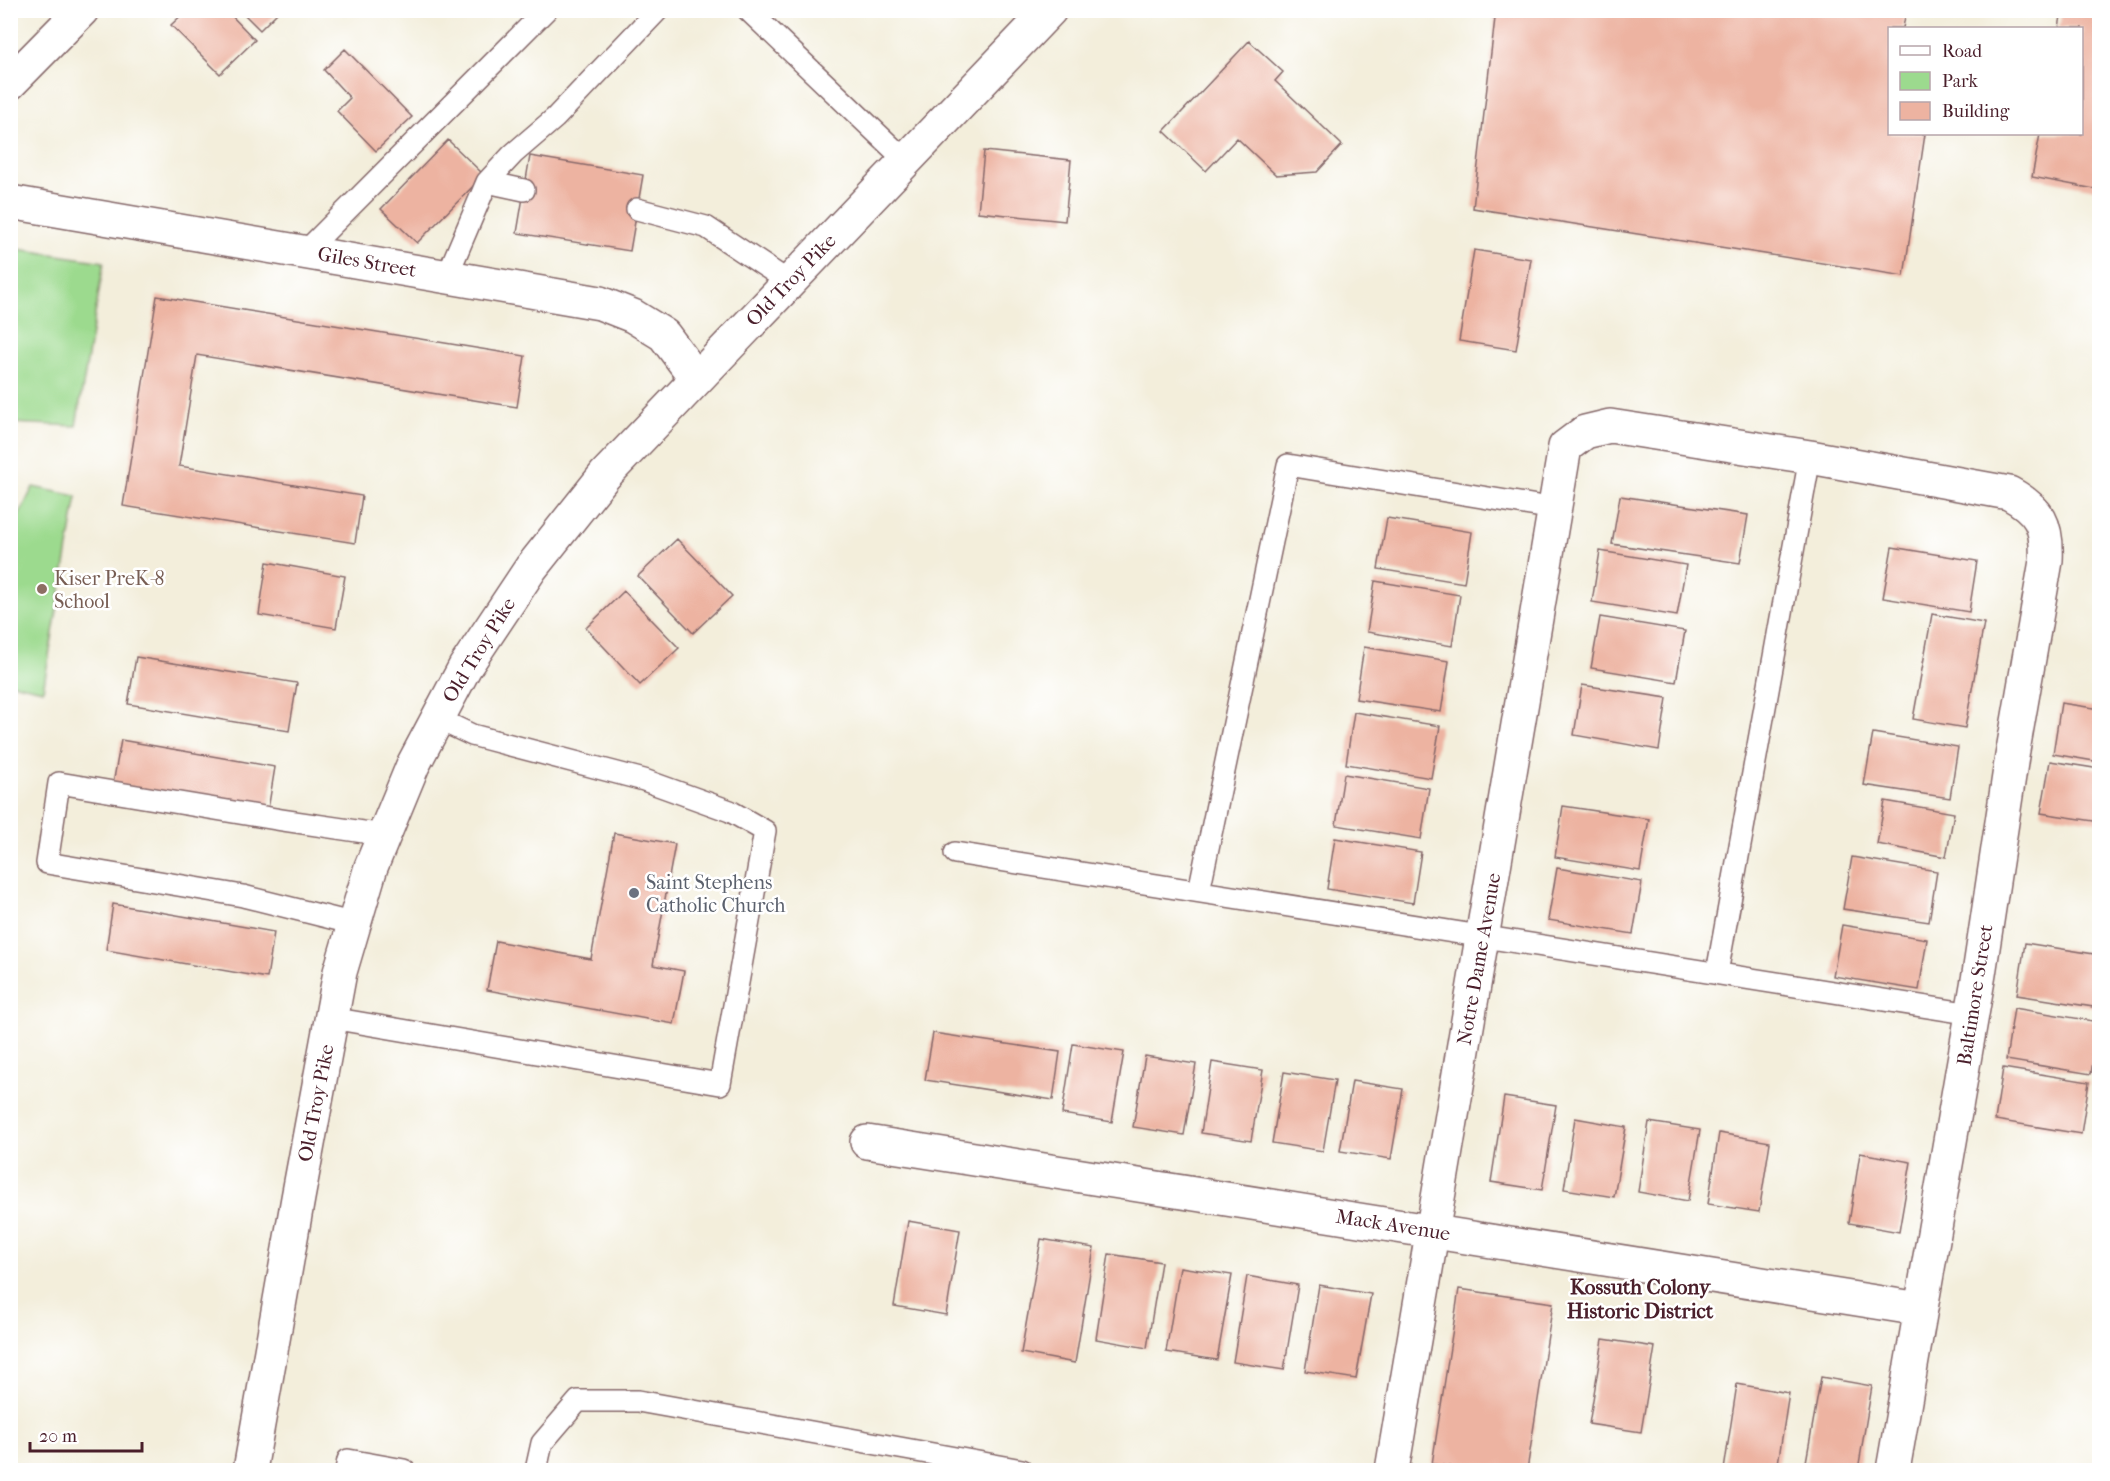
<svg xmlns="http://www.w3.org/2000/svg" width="2110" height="1481" font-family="'IM FELL French Canon',serif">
	<rect width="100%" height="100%" fill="#fff"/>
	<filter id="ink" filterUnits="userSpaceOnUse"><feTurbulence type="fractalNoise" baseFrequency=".0167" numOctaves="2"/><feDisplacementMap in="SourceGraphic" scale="12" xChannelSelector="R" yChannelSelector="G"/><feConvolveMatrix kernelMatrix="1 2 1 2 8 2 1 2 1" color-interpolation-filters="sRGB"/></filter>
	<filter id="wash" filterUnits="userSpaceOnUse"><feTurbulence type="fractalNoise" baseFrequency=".008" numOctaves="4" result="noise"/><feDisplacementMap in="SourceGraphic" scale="24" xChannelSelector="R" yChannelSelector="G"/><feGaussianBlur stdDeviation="1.35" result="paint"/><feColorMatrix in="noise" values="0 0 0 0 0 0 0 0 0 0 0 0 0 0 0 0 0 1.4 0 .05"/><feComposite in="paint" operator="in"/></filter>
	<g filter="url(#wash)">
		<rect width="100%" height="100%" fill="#f3eedb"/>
		<!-- green -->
		<path fill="#9cda8e" stroke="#737c5c" stroke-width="1.5" d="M11,248L104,262L76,426L11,423Z
			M33,487L77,496L43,690L11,683V532Z"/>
		<g id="blocks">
			<!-- building -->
			<path fill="#edb3a1" d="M187,10H226L255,40L220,74L171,25Z
				M240,10H280L260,30Z
				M1456,10H1906L1903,28H1890V134H1925L1904,276L1473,208L1495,18Z
				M2062,10H2100V190L2032,177L2040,134H2082V28H2059Z
				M1249,41L1283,72L1275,81L1342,145L1317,172L1276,175L1237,138L1206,171L1164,131Z
				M345,49L412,117L376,151L337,111L350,98L324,70Z
				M448,140L484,175L417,243L381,209Z
				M984,151L1071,160L1065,221L978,212Z
				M530,156L643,175L630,251L517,233Z
				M1474,250L1531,259L1516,350L1459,341Z
				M157,296L525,356L517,407L197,355L179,466L362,496L355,543L123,506Z
				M1620,496L1748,515L1740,563L1612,544Z
				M1387,518L1472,532L1464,583L1378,569Z
				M677,539L732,596L693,633L638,576Z
				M1892,547L1977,561L1969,612L1883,598Z
				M1600,551L1686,565L1677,616L1592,602Z
				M267,562L345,576L336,628L259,615Z
				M1375,581L1460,595L1452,646L1367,632Z
				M624,591L679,648L640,685L586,628Z
				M1932,614L1984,623L1965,728L1913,719Z
				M1600,617L1685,631L1676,682L1591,668Z
				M1364,647L1449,661L1441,712L1356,699Z
				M136,657L297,683L289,731L128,704Z
				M1582,685L1667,698L1659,750L1574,735Z
				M2061,703L2100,709V762L2053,754Z
				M1354,712L1440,726L1431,778L1346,764Z
				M1873,733L1958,747L1950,798L1864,785Z
				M121,740L275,767L268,810L113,784Z
				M2050,761L2100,769V822L2041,813Z
				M1344,774L1429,788L1421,839L1336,825Z
				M1885,801L1954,813L1946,857L1877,844Z
				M1563,806L1649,819L1640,871L1555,857Z
				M614,833L675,844L653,965L684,971L674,1024L487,990L496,941L591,959Z
				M1335,838L1421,852L1413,903L1327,889Z
				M1852,857L1937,871L1929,922L1843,909Z
				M1557,868L1642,882L1633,934L1548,920Z
				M113,904L274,932L267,978L106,950Z
				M1842,925L1927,939L1919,990L1833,976Z
				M2025,943L2100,955V1008L2017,995Z
				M2014,1008L2099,1022L2091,1074L2006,1060Z
				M933,1033L1060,1052L1053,1100L925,1080Z
				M1073,1044L1124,1052L1112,1122L1062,1114Z
				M1145,1056L1196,1064L1184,1135L1133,1127Z
				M1212,1062L1263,1070L1251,1141L1201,1133Z
				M2003,1068L2089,1082L2081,1134L1995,1120Z
				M1284,1072L1335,1080L1323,1151L1272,1143Z
				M1352,1081L1403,1089L1391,1159L1340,1151Z
				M1504,1097L1556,1105L1542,1190L1491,1182Z
				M1575,1118L1626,1127L1614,1197L1564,1189Z
				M1649,1122L1700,1130L1688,1201L1638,1192Z
				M1719,1133L1770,1142L1759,1212L1708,1204Z
				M1860,1153L1911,1162L1899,1232L1849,1223Z
				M908,1221L960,1230L946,1315L894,1306Z
				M1041,1239L1094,1248L1075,1363L1021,1353Z
				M1109,1254L1161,1262L1147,1348L1096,1339Z
				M1180,1267L1232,1275L1217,1360L1166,1352Z
				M1247,1276L1298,1285L1284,1370L1233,1362Z
				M1319,1285L1371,1294L1356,1379L1305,1371Z
				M1459,1289L1553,1303L1527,1470H1476L1432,1464Z
				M1603,1339L1655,1347L1641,1432L1589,1424Z
				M1821,1377L1872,1386L1858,1470L1806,1462Z
				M1737,1384L1789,1393L1777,1470H1724Z"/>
		</g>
	</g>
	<g filter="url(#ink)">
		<use href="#blocks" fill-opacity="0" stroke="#856769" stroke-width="1.5"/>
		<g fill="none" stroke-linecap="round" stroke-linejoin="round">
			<!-- service casing -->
			<g stroke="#856769" stroke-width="24">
				<path id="service" d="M748,10L906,161
					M487,182L524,190
					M637,209L706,227L789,282
					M306,251L546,10
					M447,276L487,182L513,154L555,118L658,10
					M955,853L1972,1014
					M1199,891L1288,465L1555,509
					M355,924L243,896L47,863L59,783L282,820L384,835
					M1717,973L1810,457
					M331,1018L720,1084L765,831L730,811L644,780L472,735L438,719
					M346,1470L348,1460L404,1470
					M536,1470L542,1443L578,1401H638L1022,1470"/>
			</g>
			<!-- minor casing -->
			<g stroke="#856769" stroke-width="36">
				<path id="minor" d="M10,83L82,10
					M10,202L600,303L633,316L664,335L696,378
					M867,1142L1920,1309
					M1392,1470L1565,447L1585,432L1610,426L1810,457L2009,493C2040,510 2048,525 2046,561L2012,756L1979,974L1893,1470"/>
			</g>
			<!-- secondary casing -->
			<g stroke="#856769" stroke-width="36">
				<path id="secondary" d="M250,1470L298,1198L340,972L371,867L413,765L465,667L531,568L605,475L1050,10"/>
			</g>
			<!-- service -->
			<use href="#service" stroke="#fff" stroke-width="21"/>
			<!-- minor -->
			<use href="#minor" stroke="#fff" stroke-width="33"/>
			<!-- secondary -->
			<use href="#secondary" stroke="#fff" stroke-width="33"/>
		</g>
	</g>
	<!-- markers -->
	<circle fill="#8d6e63" stroke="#fff" stroke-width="2" cx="42" cy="589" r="6"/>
	<circle fill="#6b7280" stroke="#fff" stroke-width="2" cx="634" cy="893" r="6"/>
	<g text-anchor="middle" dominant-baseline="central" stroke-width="5" stroke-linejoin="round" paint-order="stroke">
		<!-- street labels -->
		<g font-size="20" fill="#4a1f2b" stroke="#fff">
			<text transform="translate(367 262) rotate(10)">Giles Street</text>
			<text transform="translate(791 280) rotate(-46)">Old Troy Pike</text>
			<text transform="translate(479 650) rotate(-58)">Old Troy Pike</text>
			<text transform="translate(1479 959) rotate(-80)">Notre Dame Avenue</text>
			<text transform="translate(1975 995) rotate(-81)">Baltimore Street</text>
			<text transform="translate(316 1103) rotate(-79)">Old Troy Pike</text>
			<text transform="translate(1393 1225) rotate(9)">Mack Avenue</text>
		</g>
		<!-- education labels -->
		<g font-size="20" fill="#785e54" stroke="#fff" text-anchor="start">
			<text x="54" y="578">Kiser PreK-8<tspan x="54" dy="23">School</tspan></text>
		</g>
		<!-- worship labels -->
		<g font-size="20" fill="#5b616d" stroke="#fff" text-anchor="start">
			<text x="646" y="882">Saint Stephens<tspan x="646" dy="23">Catholic Church</tspan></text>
		</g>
		<!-- neighbourhood labels -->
		<g font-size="21" font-weight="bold" fill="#4a1f2b" stroke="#fff">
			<text x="1640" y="1287">Kossuth Colony<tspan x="1640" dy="24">Historic District</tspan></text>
		</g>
	</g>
	<!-- margin -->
	<rect width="2110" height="1481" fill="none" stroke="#fff" stroke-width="36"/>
	<!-- legend -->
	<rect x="1888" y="27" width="195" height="108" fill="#ffffff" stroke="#b7a5aa" stroke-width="1.5"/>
	<rect x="1900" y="46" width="30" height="9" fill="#ffffff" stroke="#b7a5aa" stroke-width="1.5"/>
	<text x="1942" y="57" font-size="18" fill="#4a1f2b">Road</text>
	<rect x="1900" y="72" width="30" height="18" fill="#9cda8e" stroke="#b7a5aa" stroke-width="1.5"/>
	<text x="1942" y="87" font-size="18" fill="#4a1f2b">Park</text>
	<rect x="1900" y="102" width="30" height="18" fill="#edb3a1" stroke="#b7a5aa" stroke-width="1.5"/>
	<text x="1942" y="117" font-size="18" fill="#4a1f2b">Building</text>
	<!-- scale -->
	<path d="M30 1442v9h112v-9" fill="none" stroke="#4a1f2b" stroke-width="3"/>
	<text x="39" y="1442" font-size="18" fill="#4a1f2b" stroke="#ffffff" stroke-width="4.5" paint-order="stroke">20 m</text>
</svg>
